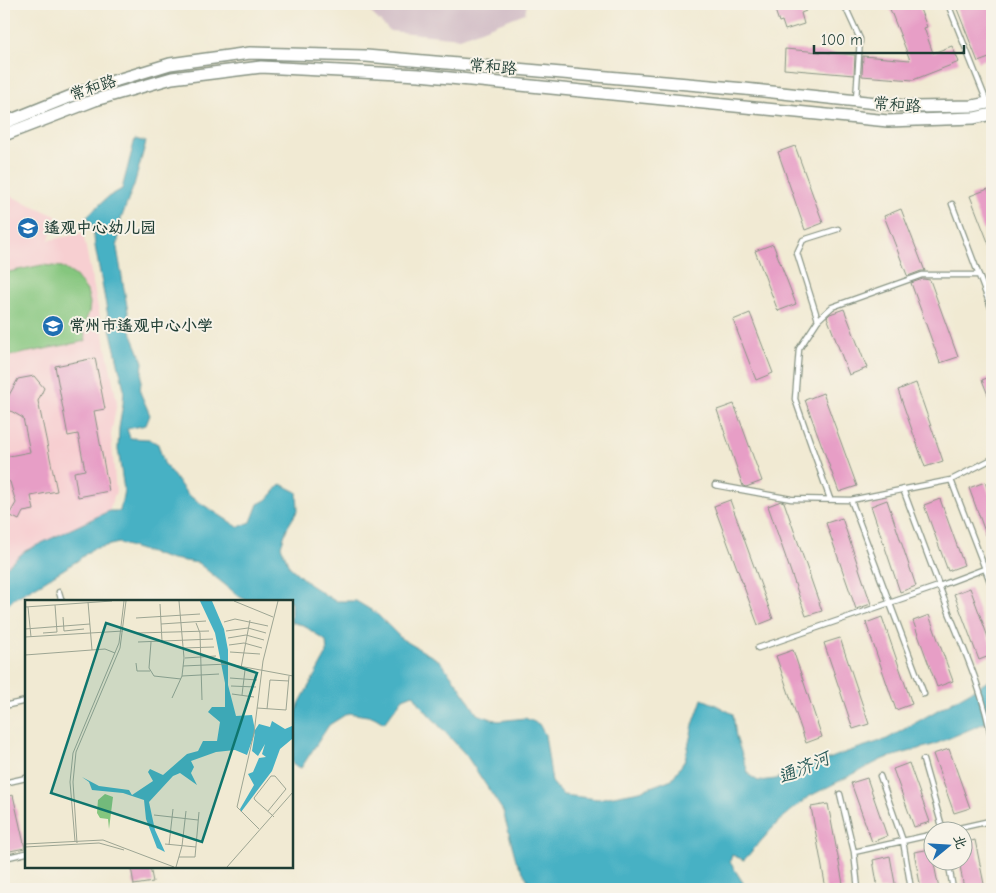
<svg xmlns="http://www.w3.org/2000/svg" width="996" height="893" font-family="'Comic Neue','LXGW WenKai TC',sans-serif">
	<rect width="100%" height="100%" fill="#f7f3e8"/>
	<filter id="ink" filterUnits="userSpaceOnUse"><feTurbulence type="fractalNoise" baseFrequency=".02" numOctaves="2"/><feDisplacementMap in="SourceGraphic" scale="10" xChannelSelector="R" yChannelSelector="G"/><feConvolveMatrix kernelMatrix="1 2 1 2 8 2 1 2 1" color-interpolation-filters="sRGB"/></filter>
	<filter id="wash" filterUnits="userSpaceOnUse"><feTurbulence type="fractalNoise" baseFrequency=".0096" numOctaves="4" result="noise"/><feDisplacementMap in="SourceGraphic" scale="20" xChannelSelector="R" yChannelSelector="G"/><feGaussianBlur stdDeviation="1.12" result="paint"/><feColorMatrix in="noise" values="0 0 0 0 0 0 0 0 0 0 0 0 0 0 0 0 0 1.4 0 .05"/><feComposite in="paint" operator="in"/></filter>
	<g filter="url(#wash)">
		<rect width="100%" height="100%" fill="#f1ead3"/>
		<!-- built -->
		<path fill="#f7cfd1" d="M4,193L56,216L49,240L83,233L117,402L111,435L116,491L109,511L25,551L4,569Z"/>
		<!-- industrial -->
		<path fill="#d2bdc6" d="M362,4H527L525,13L460,38L390,31Z"/>
		<!-- green -->
		<path fill="#85c67e" stroke="#528259" d="M42,265L62,267L76,276L87,291L90,303L89,312L83,327L86,341L4,357V273Z"/>
		<!-- water -->
		<path fill="#46b1c4" stroke="#32777c" d="M135,139L146,142L134,185L121,219L117,248L132,335L143,362L140,392L150,415L146,425L127,429L130,438L149,439L158,444L164,463L188,495L238,527L251,522L258,504L268,499L281,484L297,492L298,510L287,528L281,546L289,566L310,585L335,601H356L376,613L402,639L440,661L460,687L477,714L498,721L525,718L539,724L545,735L552,782L563,795L598,799L640,791L672,779L685,760L693,725L702,699L714,704L733,714L736,737L749,775L758,781L776,779L847,752L887,739L992,679V720L933,745L883,759L808,797L779,821L744,860L732,855L730,862L747,889H533L516,860L503,811L466,755L422,707L413,694L403,698L384,723L374,717L348,713L329,725L301,768L293,765L291,759V734L299,704L327,653L326,641L303,625L291,622V602H250L240,597L198,563L166,558L119,543L92,549L77,561L43,582L15,598L4,608V569L25,551L109,511H120L124,490L118,449L119,428L123,404L124,389L111,332L95,246L93,226L87,216L108,197L122,189Z"/>
		<g id="blocks">
			<!-- building -->
			<path fill="#e79ec6" d="M773,4H795V6L804,4L806,11L801,13L804,24L785,30L782,21L779,22Z
				M888,4H918L927,27L924,28L933,53L952,46L959,62L913,80L862,76L863,56L910,60Z
				M955,4H992V57L978,62Z
				M785,49L855,55L854,75L784,69Z
				M795,146L823,223L805,230L778,152Z
				M988,189L992,201V252L970,196Z
				M901,209L925,271H921L908,276L907,275L884,216Z
				M773,244L796,304L778,311L755,251Z
				M923,279L930,280L958,357L940,363L911,283Z
				M844,309L867,368L849,375L827,317L830,314Z
				M750,313L773,373L756,380L733,320Z
				M95,358L105,409L94,411L109,491L78,497L74,472L85,470L78,434L68,436L55,366Z
				M34,376L44,388L38,401L57,491L31,496L34,510L23,512L19,520L9,515L16,503L10,482L4,478V457L30,452L23,418L4,407V404L18,379Z
				M992,376V405L982,380Z
				M916,383L943,461L925,467L898,390Z
				M823,393L857,486L839,492L805,400Z
				M734,404L762,481L746,487L743,486L717,410Z
				M985,482L992,501V548H991L969,488Z
				M940,499L964,565L948,571L924,505Z
				M730,500L773,619L758,625L714,506Z
				M887,500L916,586L900,592L871,506Z
				M781,501L784,502L822,611L806,616L768,506Z
				M842,518L871,604L856,609L826,523Z
				M970,588L992,648V655L979,660L954,594Z
				M929,615L953,681L937,687L913,621Z
				M882,617L912,704L896,710L866,623Z
				M840,638L869,724L853,729L824,643Z
				M793,650L822,737L806,743L776,656Z
				M949,749L970,808L954,813L933,754Z
				M909,763L930,822L914,827L893,769Z
				M867,778L887,836L872,842L851,783Z
				M13,795L25,848L5,852L4,847V797Z
				M828,804L844,889H826L811,807Z
				M975,840L985,889H964L959,860H964V843Z
				M931,849L939,889H921L914,852Z
				M890,856L896,889H878L873,860Z
				M131,867H150L153,882L134,885Z"/>
		</g>
	</g>
	<g filter="url(#ink)">
		<use href="#blocks" fill-opacity="0" stroke="#889484" stroke-width="1"/>
		<g fill="none" stroke-linecap="round" stroke-linejoin="round">
			<!-- service casing -->
			<g stroke="#889484" stroke-width="7">
				<path id="service" d="M844,4L860,39L856,100
					M948,4L987,102
					M952,204L992,310
					M818,320L797,253L803,240L838,229
					M951,480L992,587
					M715,485L791,499L851,500L951,480L992,459
					M903,489C919,531 934,573 950,615C967,656 985,698 992,742
					M830,499L795,399L799,349L818,320L832,307L922,275H979
					M851,500L924,694
					M59,592L62,602
					M758,648L939,586L992,566
					M4,706L26,701
					M923,760L943,830
					M880,776L903,841L911,889
					M992,782L990,821L992,838
					M4,783L26,778
					M840,794L854,852L858,889
					M950,830L990,821
					M854,852L934,834
					M4,858L26,853
					M948,860L953,889"/>
			</g>
			<!-- tertiary casing -->
			<g stroke="#889484" stroke-width="14">
				<path id="tertiary" d="M4,123L91,88L170,64L250,53L366,56L745,89L914,107L973,106L992,102
					M4,135L95,100L172,78L261,67L419,75L888,121L974,118L992,114"/>
			</g>
			<!-- service -->
			<use href="#service" stroke="#fff" stroke-width="4.5"/>
			<!-- tertiary -->
			<use href="#tertiary" stroke="#fff" stroke-width="11"/>
		</g>
	</g>
	<!-- icons -->
	<defs>
		<g id="school-disc" transform="scale(1.125)"><circle r="9.5" fill="#1f6fb2" stroke="#f7f3e8"/><path d="M0-5L7-2L0 1L-7-2ZM-4 1L0 2.5L4 1V4Q0 6-4 4Z" fill="#fff"/></g>
	</defs>
	<g fill-rule="evenodd">
		<use href="#school-disc" x="28" y="228"/>
		<use href="#school-disc" x="53" y="326"/>
	</g>
	<g text-anchor="middle" dominant-baseline="central" stroke-width="4" stroke-linejoin="round" paint-order="stroke">
		<!-- street labels -->
		<g font-size="16" fill="#1f3d34" stroke="#f7f3e8">
			<text transform="translate(493 67) rotate(5)">常和路</text>
			<text transform="translate(93 88) rotate(-19)">常和路</text>
			<text transform="translate(897 105) rotate(4)">常和路</text>
		</g>
		<!-- poi labels -->
		<g font-size="16" font-weight="bold" fill="#1f3d34" stroke="#f7f3e8" text-anchor="start">
			<text x="44" y="228">遥观中心幼儿园</text>
			<text x="69" y="326">常州市遥观中心小学</text>
		</g>
		<!-- water labels -->
		<g font-size="18" font-style="italic" fill="#295a58" stroke="#f7f3e8">
			<text transform="translate(804 768) rotate(-23)">通济河</text>
		</g>
	</g>
	<!-- overview -->
	<g transform="translate(25 600)">
		<rect width="268" height="268" fill="#f1ead3"/>
		<path d="M80,194L88,197L84,229L83,219L75,218L72,213L73,200Z" fill="#85c67e"/>
		<path d="M175,1H187L199,29L203,50V85L211,116L227,115L230,130L234,124L245,127L247,121L260,129L267,126V139L255,149L247,171L216,212L215,209L229,185L223,174L228,172L234,158L241,157L237,154L240,144L233,156L227,151L230,132L222,155L210,150L191,152L166,161L169,167L166,173L172,185L155,173L148,176L124,202L130,230L140,252L132,248L121,219L119,200L98,193L67,190L64,182L57,177L74,186L104,190L107,195L128,181L123,172L125,169L138,175L162,154L173,151L178,141H192L195,122L183,112L187,107H200V83L190,33Z" fill="#46b1c4"/>
		<path fill="none" stroke="#9da593" stroke-width="1" d="M209,1L248,17M63,2L67,50M135,4L137,41M0,7L87,1M3,7L6,37M38,17L39,31L59,29M111,18L175,14M199,22L210,19L243,26M171,23L175,33L177,100M136,24L181,21M0,29L65,24M201,31L223,28L241,33M18,33L32,32L30,5M112,33L184,31M0,37L98,31M203,38L221,35L239,40M113,42L188,39M126,42L124,68L129,76L156,79M204,45L219,43L237,48M158,48L189,47M205,52L235,54M0,55L80,49L90,53M160,58L191,56M111,63L112,71H125M158,66L203,64L268,76M216,68L225,20M157,76L194,74M205,78L232,80M206,86L231,87M207,94L229,97M217,95L220,70M147,98L157,76L159,58L154,1M232,108L261,110L264,76M242,109L245,80L264,81M243,211L261,189L250,176H246L229,198L230,200L247,215L249,217M129,215L173,220M234,229L212,207L229,133L238,61L253,1M50,241L45,182L48,153L94,43L99,1M52,243L48,182L51,152L95,48L101,1M0,244L78,240L149,267M140,244L171,247M144,245L148,209M0,247L74,243L99,250M154,257H170L174,212M151,267L157,246L161,211M202,267L268,192"/>
		<path fill="#0f766e" fill-opacity="0.15" stroke="#0f766e" stroke-width="2.5" d="M81,23L232,73L177,242L26,193Z"/>
		<rect width="268" height="268" fill="none" stroke="#1f3d34" stroke-width="2.5"/>
	</g>
	<!-- margin -->
	<rect width="996" height="893" fill="none" stroke="#f7f3e8" stroke-width="20"/>
	<!-- north arrow -->
	<g transform="translate(948 846) rotate(72)"><circle r="24" fill="#f7f3e8" stroke="#a1aaa0"/>
	<path d="M0-4L9 19L0 12L-9 19Z" fill="#1f6fb2"/>
	<text y="-8" font-size="14" font-weight="bold" text-anchor="middle" fill="#1f3d34">北</text>
	</g>
	<!-- scale -->
	<path d="M814 45v8h150v-8" fill="none" stroke="#1f3d34" stroke-width="2.5"/>
	<text x="821" y="45" font-size="15" fill="#1f3d34" stroke="#f7f3e8" stroke-width="4" paint-order="stroke">100 m</text>
</svg>
